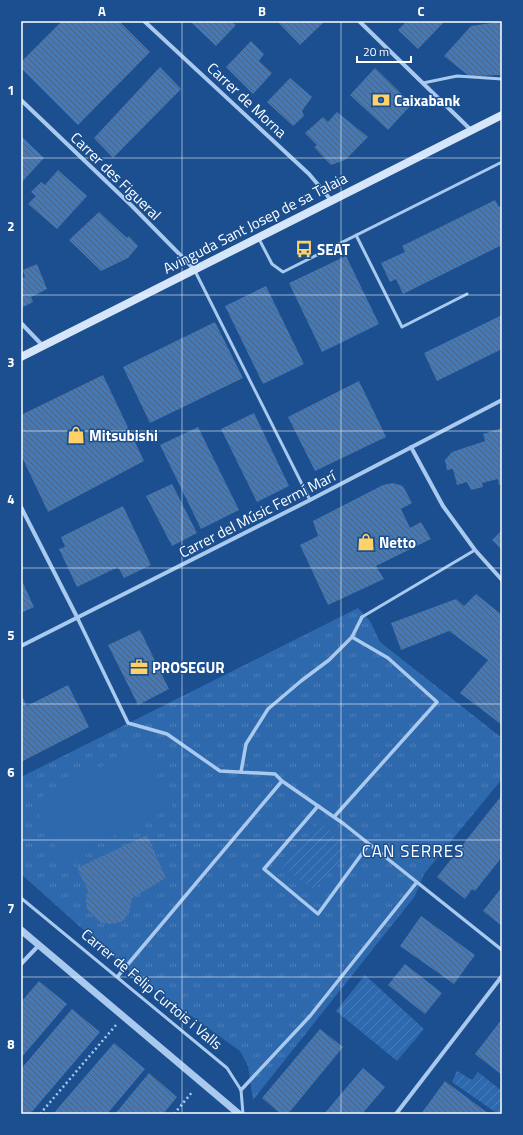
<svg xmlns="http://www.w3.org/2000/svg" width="523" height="1135" font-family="'Titillium Web',sans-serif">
	<defs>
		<pattern id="park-tufts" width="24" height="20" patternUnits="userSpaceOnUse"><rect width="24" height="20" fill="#2e69ad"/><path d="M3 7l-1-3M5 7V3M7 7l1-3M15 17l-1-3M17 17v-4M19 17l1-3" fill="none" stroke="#4d80b9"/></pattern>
		<pattern id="garden-furrows" width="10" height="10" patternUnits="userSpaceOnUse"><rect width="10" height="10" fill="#2e69ad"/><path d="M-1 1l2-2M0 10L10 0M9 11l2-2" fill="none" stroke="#4d80b9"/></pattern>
		<pattern id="building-back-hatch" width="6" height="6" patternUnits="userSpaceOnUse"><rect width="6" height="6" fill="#4478b7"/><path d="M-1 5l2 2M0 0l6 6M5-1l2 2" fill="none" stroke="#486282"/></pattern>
	</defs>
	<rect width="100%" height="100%" fill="#1b4f8f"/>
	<!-- park -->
	<path fill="url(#park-tufts)" d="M358,608L370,621L380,642L502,738V779L424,874L415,896L253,1100L248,1066L240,1051L134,975L21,874V777Z"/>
	<!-- garden -->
	<path fill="url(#garden-furrows)" d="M319,822L350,849L314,890L283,867Z
		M365,975L424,1029L397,1061L336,1011Z
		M457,1071L472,1080L478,1072L502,1091V1114H498L452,1082Z"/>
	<!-- pitch -->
	<path fill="#2e69ad" d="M142,746L173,807L63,861L33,801Z"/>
	<!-- building -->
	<path fill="url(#building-back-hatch)" d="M62,21H119L150,52L78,125L21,68V62Z
		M190,21H231L236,25L216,46Z
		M277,21H325L300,45Z
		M407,21H445L418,49L398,30Z
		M498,22L502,25V75L469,76L444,56L471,26Z
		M251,41L264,54L259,61L272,73L253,94L226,67Z
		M160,67L181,89L113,158L94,138Z
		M375,68L412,104L388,130L350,95Z
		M290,78L312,97L302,111L304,116L293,126L267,102Z
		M337,112L368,137L345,160L331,165L314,147L317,145L305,133L323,117L328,122Z
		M21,136L44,158L21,183Z
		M58,170L87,196L57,229L28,204L36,196L31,192L41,182L45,185Z
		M495,200L499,207L502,205V245L403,294L396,279L390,282L381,263L405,252L402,246Z
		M99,212L127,238L129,236L138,246L128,258L101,271L69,240Z
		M346,256L379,324L322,352L289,283Z
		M37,264L47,289L31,297L33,302L23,307L21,303V279L25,277L23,270Z
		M266,286L304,364L263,384L225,306Z
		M502,315V349L437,381L424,353Z
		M215,322L243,378L150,423L123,367Z
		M103,375L144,461L48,512L21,455V415Z
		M359,381L386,437L315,471L288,417Z
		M254,413L289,486L257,502L221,429Z
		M198,427L239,510L201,529L160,445Z
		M502,428V484L499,485L498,479L482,483L483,487L471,490L467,482L457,485L453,469L447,470L445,460L452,452L485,441L483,434Z
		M393,483L403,486L412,503L401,509L410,528L421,522L431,539L376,566L384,579L328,605L300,545L318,536L313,521L383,485Z
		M172,484L197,533L172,546L146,496Z
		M123,506L151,565L124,578L118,567L77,587L59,549L65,547L61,537Z
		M502,530V550L492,540Z
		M21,579L34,607L21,613Z
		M476,594L502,615V725L460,693L488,660L449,631L401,650L391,623L456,599L464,606Z
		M140,630L169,689L138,705L108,645Z
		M68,685L89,727L21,762V694L27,706Z
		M502,795V857L475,891L472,889L465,899L437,877Z
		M147,835L166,878L132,898L129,913L123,921L113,924L102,923L93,916L87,909L86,901L88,891L77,868Z
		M502,887V926L483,911Z
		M421,916L475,955L454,984L400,946Z
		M405,964L442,993L425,1014L388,985Z
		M39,981L67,1004L21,1058V1002Z
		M72,1009L100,1032L30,1114H21V1069Z
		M502,1019V1075L475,1054Z
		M320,1029L343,1047L288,1114H281L262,1098Z
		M114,1043L145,1069L107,1114H53Z
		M363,1068L385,1087L362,1114H324Z
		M149,1073L177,1097L163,1114H115Z
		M445,1081L489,1114H421Z"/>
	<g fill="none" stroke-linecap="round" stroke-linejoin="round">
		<!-- path -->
		<path stroke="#a9c9ee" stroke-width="2.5" stroke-dasharray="2 3" stroke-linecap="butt" d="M40,1114L116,1025
			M174,1114L193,1091"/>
		<!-- service -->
		<path stroke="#a9c9ee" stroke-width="3" d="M423,83L457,76L502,79
			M356,235L402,327L467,294
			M259,239L272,264L283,272L502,162
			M195,271L310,500
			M362,617L475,550
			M21,898L227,1068L241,1090L243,1114"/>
		<!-- pedestrian -->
		<path stroke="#a9c9ee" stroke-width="3.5" d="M78,619L128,723L167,734L220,771L275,774L282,781L118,976
			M241,772L246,744L268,709L301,681L329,660L352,637L362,617
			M282,781L344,824L502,950
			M318,806L264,869L318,914L369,844
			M334,817L437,702L388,658L352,637
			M241,1090L310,1016L417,882"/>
		<!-- minor -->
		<path stroke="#a9c9ee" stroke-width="4" d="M144,21L309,174L331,200
			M359,21L471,130
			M21,22L22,21
			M21,100L132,206L194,269
			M21,323L43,346
			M411,447L443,506L475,550L502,580
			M21,507L78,619
			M21,646L310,500L502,400
			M21,964L39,945
			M396,1114L502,976"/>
		<!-- tertiary -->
		<path stroke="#a9c9ee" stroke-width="7" d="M21,930L239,1114"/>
		<!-- secondary -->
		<path stroke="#d6e6fa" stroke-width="8" d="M21,357L502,115"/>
	</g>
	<!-- grid -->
	<path fill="none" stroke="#fff" stroke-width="1" stroke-opacity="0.55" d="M182,21V1114M341,21V1114M21,158H502M21,295H502M21,431H502M21,568H502M21,704H502M21,840H502M21,977H502"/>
	<!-- icons -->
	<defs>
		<g id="bank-bare" transform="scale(1.38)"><path d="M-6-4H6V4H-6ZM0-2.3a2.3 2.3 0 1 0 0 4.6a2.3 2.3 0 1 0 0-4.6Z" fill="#ffd166" stroke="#1b4f8f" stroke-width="2.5" paint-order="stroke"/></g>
		<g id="bus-bare" transform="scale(1.38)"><path d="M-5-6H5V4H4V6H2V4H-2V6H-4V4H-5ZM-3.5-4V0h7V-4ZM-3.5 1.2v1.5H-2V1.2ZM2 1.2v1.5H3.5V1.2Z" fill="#ffd166" stroke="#1b4f8f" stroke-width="2.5" paint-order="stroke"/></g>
		<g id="shop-bare" transform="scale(1.38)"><path d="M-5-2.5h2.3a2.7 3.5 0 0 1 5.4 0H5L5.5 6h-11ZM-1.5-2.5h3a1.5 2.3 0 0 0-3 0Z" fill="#ffd166" stroke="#1b4f8f" stroke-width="2.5" paint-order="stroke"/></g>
		<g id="office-bare" transform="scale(1.38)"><path d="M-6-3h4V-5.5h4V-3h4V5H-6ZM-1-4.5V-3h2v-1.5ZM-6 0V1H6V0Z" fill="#ffd166" stroke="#1b4f8f" stroke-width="2.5" paint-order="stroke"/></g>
	</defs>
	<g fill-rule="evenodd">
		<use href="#bank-bare" x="381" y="100"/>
		<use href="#bus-bare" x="304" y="249"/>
		<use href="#shop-bare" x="76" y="435"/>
		<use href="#shop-bare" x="366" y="542"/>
		<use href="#office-bare" x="139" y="667"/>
	</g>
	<g text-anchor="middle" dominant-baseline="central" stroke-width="3" stroke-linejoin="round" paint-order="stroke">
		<!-- street labels -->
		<g font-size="15" fill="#fff" stroke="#1b4f8f">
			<text transform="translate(247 100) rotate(43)">Carrer de Morna</text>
			<text transform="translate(116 176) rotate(44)">Carrer des Figueral</text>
			<text transform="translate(255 223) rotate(-27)">Avinguda Sant Josep de sa Talaia</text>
			<text transform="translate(257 514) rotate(-27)">Carrer del Músic Fermí Marí</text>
			<text transform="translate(152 989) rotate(40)">Carrer de Felip Curtois i Valls</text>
		</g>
		<!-- poi labels -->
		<g font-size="15" font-weight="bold" fill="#fff" stroke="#1b4f8f" text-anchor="start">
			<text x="394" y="100">Caixabank</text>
			<text x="317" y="249">SEAT</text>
			<text x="89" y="435">Mitsubishi</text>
			<text x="379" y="542">Netto</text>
			<text x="152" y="667">PROSEGUR</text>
		</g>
		<!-- quarter labels -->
		<g font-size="17" letter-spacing="1" fill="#fff" stroke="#1b4f8f">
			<text x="413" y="851">CAN SERRES</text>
		</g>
	</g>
	<!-- border -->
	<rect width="523" height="1135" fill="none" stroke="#1b4f8f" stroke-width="44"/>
	<!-- scale -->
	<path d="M357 56v6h54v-6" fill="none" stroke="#ffffff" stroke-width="2"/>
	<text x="363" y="56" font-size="12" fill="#ffffff" stroke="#1b4f8f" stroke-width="3" paint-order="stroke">20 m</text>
	<rect x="22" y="22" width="479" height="1091" fill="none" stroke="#fff" stroke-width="1.5"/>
	<g font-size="13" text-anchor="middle" font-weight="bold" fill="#fff">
		<text x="102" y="16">A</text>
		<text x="262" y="16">B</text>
		<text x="421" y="16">C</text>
		<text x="11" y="95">1</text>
		<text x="11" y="231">2</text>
		<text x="11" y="367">3</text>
		<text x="11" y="504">4</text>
		<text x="11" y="640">5</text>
		<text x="11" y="777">6</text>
		<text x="11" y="913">7</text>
		<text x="11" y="1049">8</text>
	</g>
</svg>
